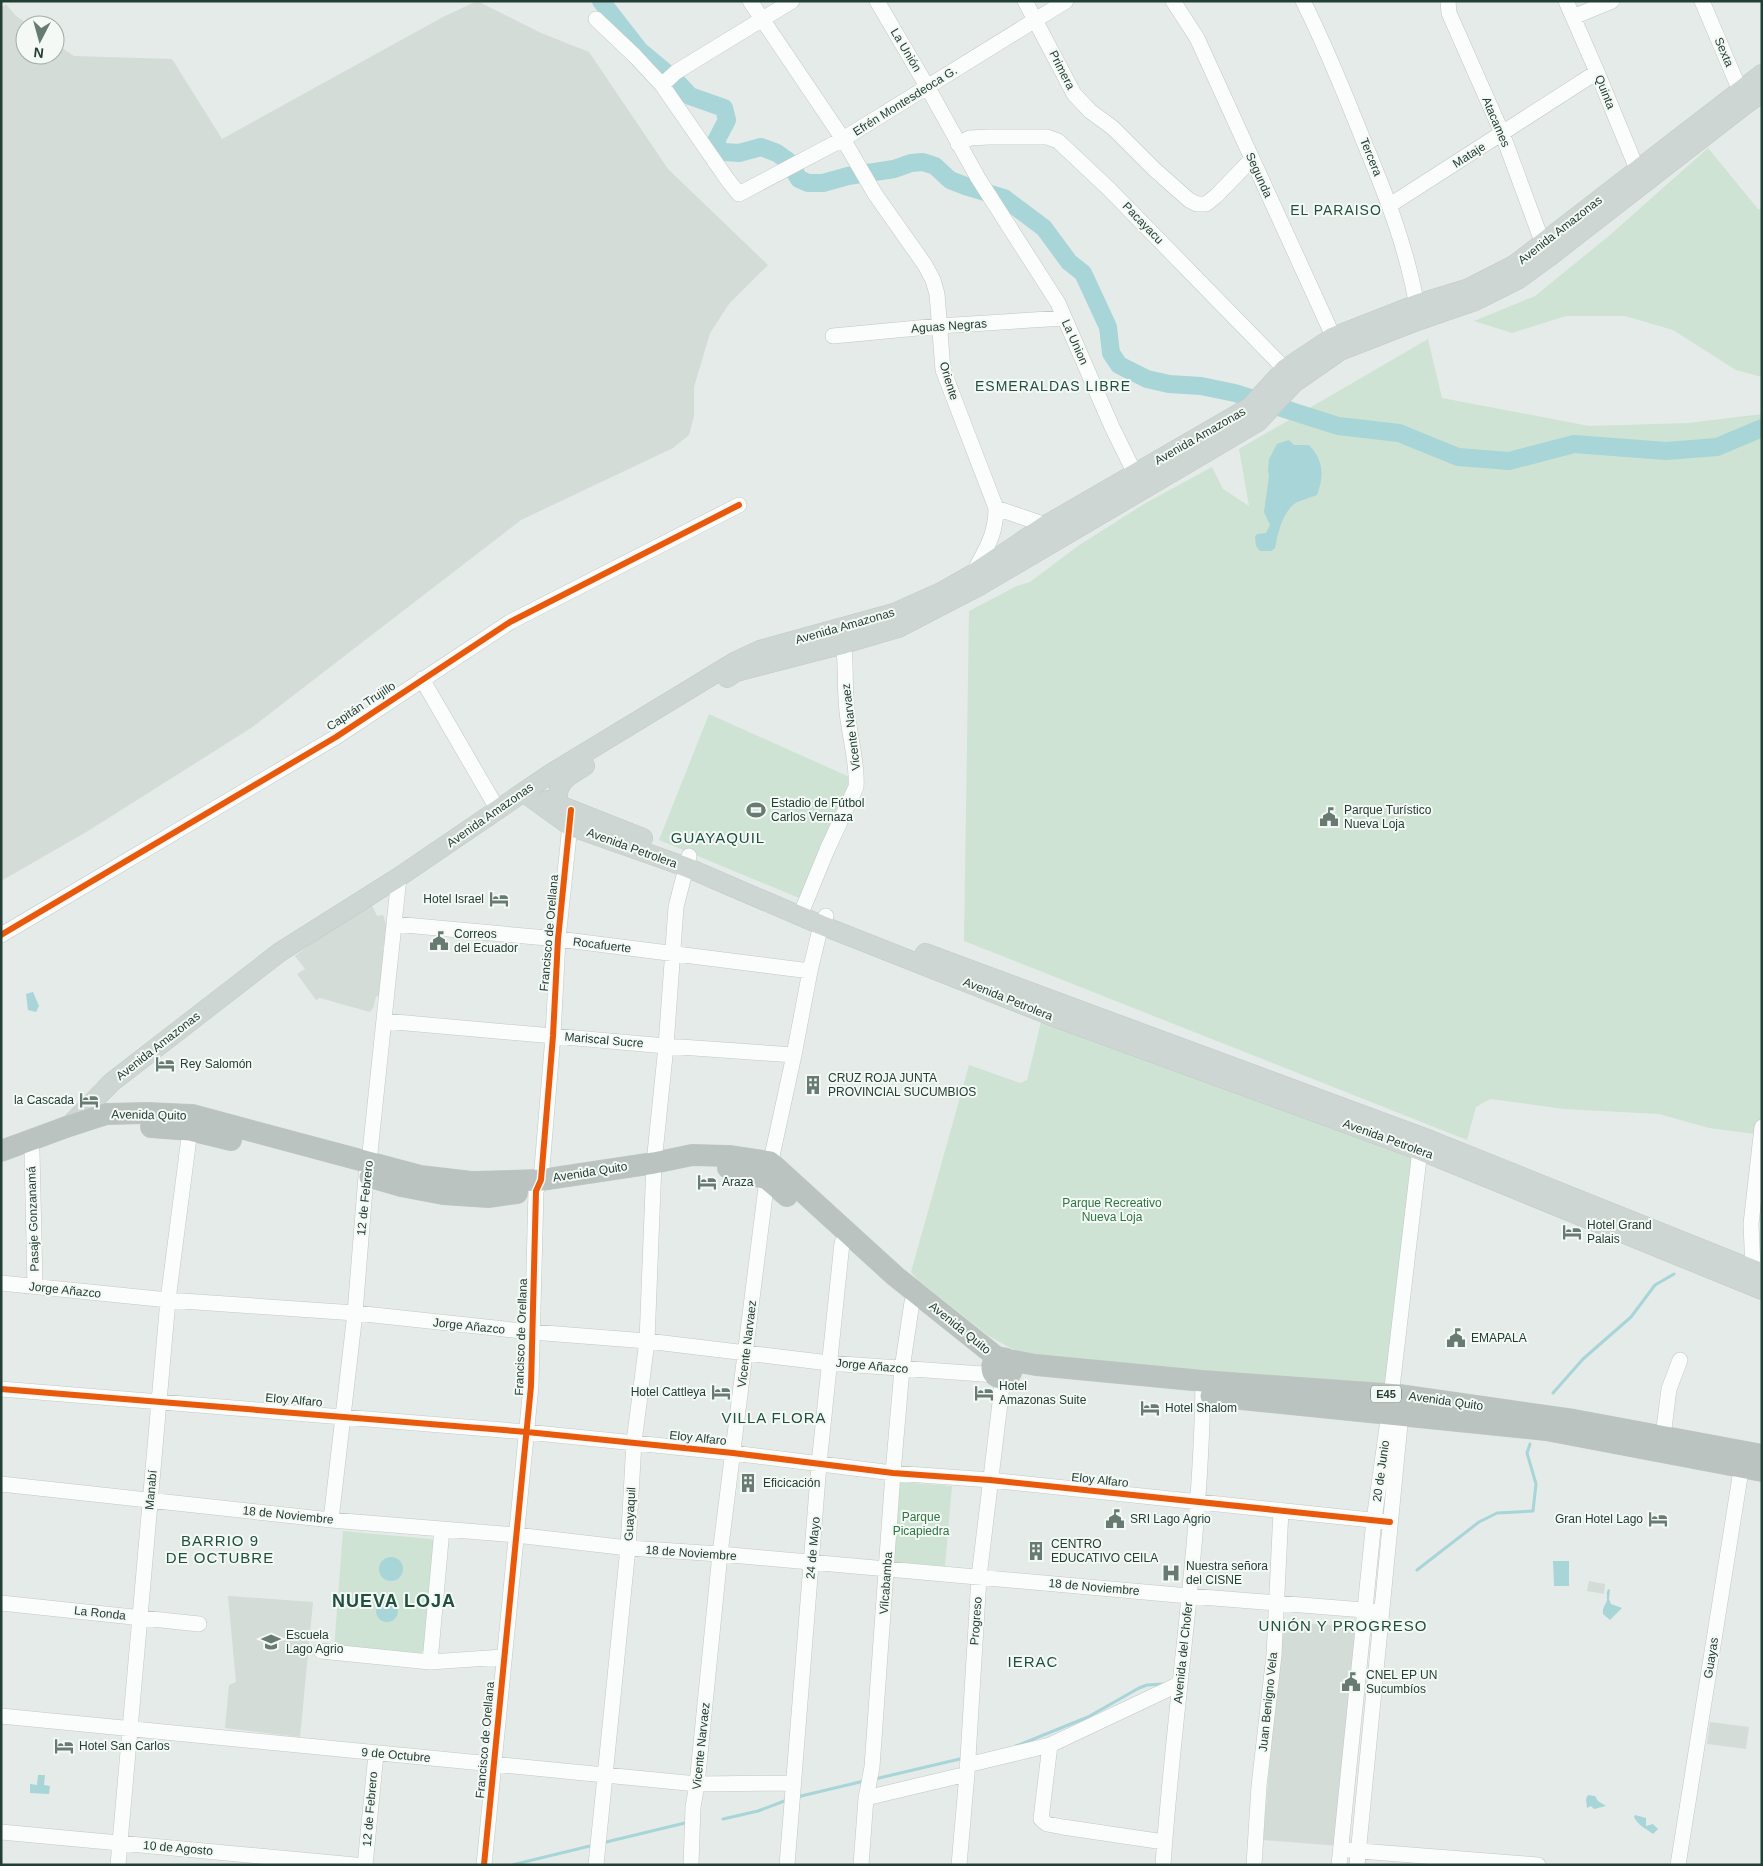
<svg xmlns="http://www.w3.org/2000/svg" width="1763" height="1866" font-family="Helvetica,sans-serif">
	<rect width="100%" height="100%" fill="#e5ebe8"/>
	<!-- built -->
	<path fill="#d3dcd7" d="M477,1L541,33L589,52L668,169L768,265L729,304L710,333L694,387V416L689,435L673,448L521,520L251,728L88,831L1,881V8L6,4L16,16L29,25H25V55H55V43L74,56L172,59L222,139L443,17Z
		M370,901L377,916L383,915L390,937L382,948L386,953L384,991L376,997L373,1008L370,1012L320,998L316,1000L297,974L305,969L295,956Z
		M1589,1581L1605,1584L1604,1594L1587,1591Z
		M228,1596L313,1602L300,1737L225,1728L229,1685L236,1682Z
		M1282,1622L1360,1627L1339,1846L1263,1840Z
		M1710,1722L1749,1727L1746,1749L1707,1744Z"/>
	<!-- green -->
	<path fill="#cee3d3" d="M1708,148L1758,209L1762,210V377L1736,370L1673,330L1625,316H1566L1512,333L1474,321L1535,296L1610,235Z
		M1428,339L1442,398L1589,426L1688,423L1762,414V1135L1709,1128L1659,1114L1564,1109L1490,1099L1476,1107L1467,1140L964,941L969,611L1017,586L1030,582L1078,546L1144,504L1212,467L1223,489L1249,506L1239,449Z
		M709,714L854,779L804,900L659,840Z
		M1041,1022L1413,1157L1385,1388L1023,1355L989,1336L918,1280L911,1272L969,1065L1020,1083L1027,1080Z
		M898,1482L952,1486L945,1566L891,1562Z
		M343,1531L430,1539L437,1542L427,1646L417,1657L334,1649Z"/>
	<!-- water -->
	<path fill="#a7d5d8" d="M1289,440L1294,445H1309C1324,461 1324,476 1317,495C1310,498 1300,500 1294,504C1282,514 1278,533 1275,548L1271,551H1260L1256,546L1255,537L1257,534L1266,533L1270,525L1264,512L1269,476L1268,471L1269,459L1277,444Z
		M33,992L39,1006L36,1012L28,1010L26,994Z
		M379 1569a12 12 0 1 1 24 0a12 12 0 1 1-24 0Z
		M1553,1561H1569V1586H1554Z
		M1608,1589L1610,1590L1609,1599L1611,1604L1622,1608L1610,1620L1603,1614C1602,1607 1606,1605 1607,1600C1607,1595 1606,1594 1608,1589Z
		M376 1611a11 11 0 1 1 22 0a11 11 0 1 1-22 0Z
		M38,1775H45L44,1785L50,1786L49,1794L30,1793V1784L37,1785Z
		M1588,1795L1595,1796L1598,1801L1606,1806L1594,1809L1591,1806L1587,1808L1586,1799Z
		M1635,1815L1646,1818V1826L1653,1824L1658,1829L1653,1834C1647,1829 1638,1826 1634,1817Z"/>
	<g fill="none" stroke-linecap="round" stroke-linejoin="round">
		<!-- stream -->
		<path stroke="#a7d5d8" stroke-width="3" d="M1553,1393L1583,1359L1631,1317L1655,1285L1674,1274
			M1417,1570L1479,1522L1497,1513L1533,1511L1536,1484L1527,1453L1530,1444
			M1016,1746L1088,1717L1139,1688L1147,1685L1163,1684
			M875,1779L964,1758
			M797,1797L864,1781
			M723,1819L758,1811L787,1800
			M602,1843L689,1822
			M512,1865L594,1845"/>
		<!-- river -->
		<path stroke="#a7d5d8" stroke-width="18" d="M601,1L640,51L675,80L690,96L724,108L727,120L716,141L717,147L724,152L739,153L761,147L777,153L788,161L799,179L808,183H823L848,176L894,169L911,163L923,162L935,166L950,180L968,187L1004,198L1044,228L1069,262L1083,273L1108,327L1111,353L1119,365L1147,379L1169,384L1201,386L1235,393L1338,426L1399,433L1458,457L1509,461L1574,444L1666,451L1717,447L1762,428"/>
		<!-- minor casing -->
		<g stroke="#c2c8c5" stroke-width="16">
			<path id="minor" d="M750,1L843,139L875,194L925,265L933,280L937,294L943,370L996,508C996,536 985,550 973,574
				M877,1L928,88L978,178L1058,303L1112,427L1140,484
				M1025,1L1074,94L1090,111L1113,128L1154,169L1189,200L1197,204H1206L1216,196L1252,159
				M1173,1L1197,38L1338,347
				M1303,1C1326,47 1345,94 1364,142C1387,197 1409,254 1418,313
				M1448,1L1449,13L1502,133L1543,244
				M1566,1L1597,72L1637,169L1644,179
				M1702,1L1744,100
				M1573,17L1612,1
				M596,19L635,56L662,85L727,179L739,194L843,139L1066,1
				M662,85L676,72L792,1
				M958,144L970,138L989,137H1047L1058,141L1109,189L1285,369L1290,378
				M1390,205L1597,72
				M833,336L939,326L1064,318
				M996,508L1046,525
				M422,679L498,810
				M804,906L827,850L856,787C858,764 849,735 847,711C844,686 847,659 842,634
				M394,924L558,939L810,971
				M1,935L336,737L510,622L739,505
				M384,1021L666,1046L794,1055
				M32,1152L35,1286
				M1753,1269L1751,1224L1762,1127
				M1,1283L168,1300L355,1313L532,1332L647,1341L829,1363L996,1375
				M1,1389L527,1432L733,1453L893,1473L990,1480L1390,1522
				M1663,1436L1669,1389L1680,1360
				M1,1484L331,1520L516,1535L628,1548L720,1554L1189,1596L1364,1610L1381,1613
				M331,1520L355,1313L366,1176L369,1162L399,877
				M1,1603L199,1624
				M321,1651L430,1662L503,1657
				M430,1662L442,1529
				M1,1716L697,1784L792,1783
				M1050,1745L1041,1819L1047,1824L1063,1827L1164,1842
				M967,1765L1050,1745L1179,1684
				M866,1798L967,1774
				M1,1832L355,1865
				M1348,1850L1538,1865
				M118,1865L168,1300L191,1122
				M365,1865L376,1754
				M484,1865L531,1386L536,1191L541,1180L553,1036L558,939L571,816
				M596,1865L628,1548L634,1442L647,1341L654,1163L666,1046L676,907L689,856
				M691,1865L693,1807L697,1784L720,1554L767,1179L794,1055L810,971L821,925L826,916
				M787,1865L819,1464L842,1243L849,1235
				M861,1865L866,1798L872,1767L893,1473L902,1369L912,1302
				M959,1865L967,1774L979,1577L1003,1378
				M1163,1865C1174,1704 1201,1544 1203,1383
				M1254,1865L1259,1786L1274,1655L1281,1510
				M1339,1865L1374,1520L1389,1413L1421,1141
				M1357,1865L1401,1414L1400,1406
				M1678,1865L1743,1458"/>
		</g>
		<!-- major casing -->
		<g stroke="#c1cac7" stroke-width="20">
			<path id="major" d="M727,678L736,672L844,644L898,628L981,585L1258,422L1294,383L1340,351L1420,320L1475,301L1519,279L1549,257L1746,104L1762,93
				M523,792L570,826L686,867L821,925L1049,1015L1419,1150L1762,1290
				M547,800L643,838
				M558,804C555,782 568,776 585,766
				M925,953L1430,1140L1762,1273
				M69,1126L112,1082L280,952L399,877L550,774L736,661L760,650L894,613L943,591L973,574L1046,525L1250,407L1285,369L1333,337L1417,304L1469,288L1514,265L1762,74"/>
		</g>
		<!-- highway casing -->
		<g stroke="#c1cac7" stroke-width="22">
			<path id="highway" d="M151,1127L190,1130L231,1140
				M1,1151L69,1126L106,1114L147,1113L192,1115L420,1176L472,1182L541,1180L654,1163L692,1155L729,1156L770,1162L895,1276L999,1359
				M728,1168L767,1179L787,1196
				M370,1177L401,1186L443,1194L488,1197L517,1193
				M992 1368a10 10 0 1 1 20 0a10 10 0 1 1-20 0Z
				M1008,1360L1036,1365L1203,1381L1399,1395L1574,1420L1762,1455
				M1211,1396L1546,1430L1762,1471"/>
		</g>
		<!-- minor -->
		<use href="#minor" stroke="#fbfcfc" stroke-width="15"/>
		<!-- major -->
		<use href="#major" stroke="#ced6d3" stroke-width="19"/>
		<!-- highway -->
		<use href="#highway" stroke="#bac3c0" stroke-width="21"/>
		<!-- cycleway casing -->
		<g stroke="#f4f9f6" stroke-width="9">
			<path id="cycleway" d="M1,935L336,737L510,622L739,505
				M1,1389L527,1432L733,1453L893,1473L990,1480L1390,1522
				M484,1865L531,1386L536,1191L541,1180L553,1036L558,939L571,810"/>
		</g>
		<!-- cycleway -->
		<use href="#cycleway" stroke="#e8590c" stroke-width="6"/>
	</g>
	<!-- icons -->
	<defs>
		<g id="stadium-bare" transform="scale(1.5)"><path d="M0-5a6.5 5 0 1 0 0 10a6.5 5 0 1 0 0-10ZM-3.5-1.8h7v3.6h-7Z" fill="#677b73" stroke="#f4f9f6" stroke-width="2.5" paint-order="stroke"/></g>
		<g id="civic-bare" transform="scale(1.5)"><path d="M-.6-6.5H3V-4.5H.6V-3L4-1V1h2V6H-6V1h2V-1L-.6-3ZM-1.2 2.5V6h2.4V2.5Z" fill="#677b73" stroke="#f4f9f6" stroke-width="2.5" paint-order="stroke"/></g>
		<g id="hotel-bare" transform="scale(1.5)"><path d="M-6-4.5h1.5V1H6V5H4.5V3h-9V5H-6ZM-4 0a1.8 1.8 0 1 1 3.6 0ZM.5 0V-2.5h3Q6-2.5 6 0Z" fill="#677b73" stroke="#f4f9f6" stroke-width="2.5" paint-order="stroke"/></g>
		<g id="building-bare" transform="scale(1.5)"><path d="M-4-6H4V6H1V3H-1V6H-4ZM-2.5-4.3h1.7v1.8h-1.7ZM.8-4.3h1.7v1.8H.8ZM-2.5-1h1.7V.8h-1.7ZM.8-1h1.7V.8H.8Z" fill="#677b73" stroke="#f4f9f6" stroke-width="2.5" paint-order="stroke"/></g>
		<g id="hospital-bare" transform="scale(1.5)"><path d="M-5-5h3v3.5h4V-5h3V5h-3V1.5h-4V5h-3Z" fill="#677b73" stroke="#f4f9f6" stroke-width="2.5" paint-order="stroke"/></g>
		<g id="school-bare" transform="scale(1.5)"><path d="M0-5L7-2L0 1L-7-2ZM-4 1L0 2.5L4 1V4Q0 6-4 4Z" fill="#677b73" stroke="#f4f9f6" stroke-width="2.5" paint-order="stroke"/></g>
	</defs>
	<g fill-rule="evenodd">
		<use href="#stadium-bare" x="756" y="810"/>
		<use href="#civic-bare" x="1329" y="817"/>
		<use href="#hotel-bare" x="499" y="899"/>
		<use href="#civic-bare" x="439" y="941"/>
		<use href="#hotel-bare" x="165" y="1064"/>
		<use href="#building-bare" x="813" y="1085"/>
		<use href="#hotel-bare" x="89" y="1100"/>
		<use href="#hotel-bare" x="707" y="1182"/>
		<use href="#hotel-bare" x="1572" y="1232"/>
		<use href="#civic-bare" x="1456" y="1338"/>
		<use href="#hotel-bare" x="721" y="1392"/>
		<use href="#hotel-bare" x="984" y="1393"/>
		<use href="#hotel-bare" x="1150" y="1408"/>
		<use href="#building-bare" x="748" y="1483"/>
		<use href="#civic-bare" x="1115" y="1519"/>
		<use href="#hotel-bare" x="1658" y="1519"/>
		<use href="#building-bare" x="1036" y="1551"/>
		<use href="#hospital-bare" x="1171" y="1573"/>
		<use href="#school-bare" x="271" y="1642"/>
		<use href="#civic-bare" x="1351" y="1682"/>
		<use href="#hotel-bare" x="64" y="1746"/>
	</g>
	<g text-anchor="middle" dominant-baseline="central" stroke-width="4" stroke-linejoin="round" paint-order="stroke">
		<!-- shield labels -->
		<rect fill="#f4f9f6" stroke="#62766e" stroke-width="1" x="1371" y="1385.5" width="30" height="17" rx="4"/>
		<g font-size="11" font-weight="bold" fill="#233e34">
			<text x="1386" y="1394">E45</text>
		</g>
		<!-- street labels -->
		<g font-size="12" fill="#233e34" stroke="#f4f9f6">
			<text transform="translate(906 50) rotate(59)">La Unión</text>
			<text transform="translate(1724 52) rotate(67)">Sexta</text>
			<text transform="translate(1062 70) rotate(63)">Primera</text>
			<text transform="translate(1605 92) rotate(68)">Quinta</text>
			<text transform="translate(905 101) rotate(-32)">Efrén Montesdeoca G.</text>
			<text transform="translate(1496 122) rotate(67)">Atacames</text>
			<text transform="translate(1469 155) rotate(-33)">Mataje</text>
			<text transform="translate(1371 157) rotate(68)">Tercera</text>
			<text transform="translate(1259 175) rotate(66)">Segunda</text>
			<text transform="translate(1143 223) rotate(46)">Pacayacu</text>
			<text transform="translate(1560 230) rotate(-38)">Avenida Amazonas</text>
			<text transform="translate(949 326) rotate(-4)">Aguas Negras</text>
			<text transform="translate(1075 342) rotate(66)">La Union</text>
			<text transform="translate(949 381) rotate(73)">Oriente</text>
			<text transform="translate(1200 436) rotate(-30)">Avenida Amazonas</text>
			<text transform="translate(845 626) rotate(-16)">Avenida Amazonas</text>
			<text transform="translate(361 706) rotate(-33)">Capitán Trujillo</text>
			<text transform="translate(851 727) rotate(-97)">Vicente Narvaez</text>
			<text transform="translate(490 815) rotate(-35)">Avenida Amazonas</text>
			<text transform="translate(632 848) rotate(20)">Avenida Petrolera</text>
			<text transform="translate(549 933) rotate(-85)">Francisco de Orellana</text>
			<text transform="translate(602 945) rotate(7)">Rocafuerte</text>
			<text transform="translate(1008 999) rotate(22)">Avenida Petrolera</text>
			<text transform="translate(604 1040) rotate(5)">Mariscal Sucre</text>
			<text transform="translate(158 1046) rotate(-38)">Avenida Amazonas</text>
			<text transform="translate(149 1115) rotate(1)">Avenida Quito</text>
			<text transform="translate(1388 1139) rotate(20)">Avenida Petrolera</text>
			<text transform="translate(590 1172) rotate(-9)">Avenida Quito</text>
			<text transform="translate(365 1198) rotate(-84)">12 de Febrero</text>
			<text transform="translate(33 1219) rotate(-92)">Pasaje Gonzanamá</text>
			<text transform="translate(65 1290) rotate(6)">Jorge Añazco</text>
			<text transform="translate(469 1326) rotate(6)">Jorge Añazco</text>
			<text transform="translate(960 1328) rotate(39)">Avenida Quito</text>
			<text transform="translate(521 1337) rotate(-88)">Francisco de Orellana</text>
			<text transform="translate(747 1344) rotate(-83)">Vicente Narvaez</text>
			<text transform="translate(872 1366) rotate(5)">Jorge Añazco</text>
			<text transform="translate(294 1400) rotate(5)">Eloy Alfaro</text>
			<text transform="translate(1446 1401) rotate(8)">Avenida Quito</text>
			<text transform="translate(698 1438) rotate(6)">Eloy Alfaro</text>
			<text transform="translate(1381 1471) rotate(-82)">20 de Junio</text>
			<text transform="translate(1100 1480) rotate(6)">Eloy Alfaro</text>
			<text transform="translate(151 1490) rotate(-85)">Manabí</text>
			<text transform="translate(630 1514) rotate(-87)">Guayaquil</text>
			<text transform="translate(288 1515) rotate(6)">18 de Noviembre</text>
			<text transform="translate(813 1548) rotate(-85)">24 de Mayo</text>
			<text transform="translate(691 1553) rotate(4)">18 de Noviembre</text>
			<text transform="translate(886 1583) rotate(-86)">Vilcabamba</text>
			<text transform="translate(1094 1587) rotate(5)">18 de Noviembre</text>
			<text transform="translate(100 1613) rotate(6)">La Ronda</text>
			<text transform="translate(976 1621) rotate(-86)">Progreso</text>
			<text transform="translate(1183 1653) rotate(-84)">Avenida del Chofer</text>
			<text transform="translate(1711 1658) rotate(-81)">Guayas</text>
			<text transform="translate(1268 1702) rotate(-84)">Juan Benigno Vela</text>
			<text transform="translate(485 1740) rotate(-85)">Francisco de Orellana</text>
			<text transform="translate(701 1746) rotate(-84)">Vicente Narvaez</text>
			<text transform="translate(396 1755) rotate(5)">9 de Octubre</text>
			<text transform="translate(370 1809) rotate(-85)">12 de Febrero</text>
			<text transform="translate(178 1848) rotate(5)">10 de Agosto</text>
		</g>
		<!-- poi labels -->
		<g font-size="12" fill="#233e34" stroke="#f4f9f6" text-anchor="start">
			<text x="771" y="803">Estadio de Fútbol<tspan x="771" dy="14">Carlos Vernaza</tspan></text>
			<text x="1344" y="810">Parque Turístico<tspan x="1344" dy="14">Nueva Loja</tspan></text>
			<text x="484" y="899" text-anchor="end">Hotel Israel</text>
			<text x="454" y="934">Correos<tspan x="454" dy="14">del Ecuador</tspan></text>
			<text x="180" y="1064">Rey Salomón</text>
			<text x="828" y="1078">CRUZ ROJA JUNTA<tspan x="828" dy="14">PROVINCIAL SUCUMBIOS</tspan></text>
			<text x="74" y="1100" text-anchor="end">la Cascada</text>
			<text x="722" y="1182">Araza</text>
			<text x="1587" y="1225">Hotel Grand<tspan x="1587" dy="14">Palais</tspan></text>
			<text x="1471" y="1338">EMAPALA</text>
			<text x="999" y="1386">Hotel<tspan x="999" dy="14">Amazonas Suite</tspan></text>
			<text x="706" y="1392" text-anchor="end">Hotel Cattleya</text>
			<text x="1165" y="1408">Hotel Shalom</text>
			<text x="763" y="1483">Eficicación</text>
			<text x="1130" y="1519">SRI Lago Agrio</text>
			<text x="1643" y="1519" text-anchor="end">Gran Hotel Lago</text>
			<text x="1051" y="1544">CENTRO<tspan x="1051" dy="14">EDUCATIVO CEILA</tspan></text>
			<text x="1186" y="1566">Nuestra señora<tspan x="1186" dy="14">del CISNE</tspan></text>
			<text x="286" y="1635">Escuela<tspan x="286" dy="14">Lago Agrio</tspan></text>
			<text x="1366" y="1675">CNEL EP UN<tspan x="1366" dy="14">Sucumbíos</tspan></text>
			<text x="79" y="1746">Hotel San Carlos</text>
		</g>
		<!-- park labels -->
		<g font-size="12" fill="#2e7442" stroke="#f4f9f6">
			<text x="1112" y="1203">Parque Recreativo<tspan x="1112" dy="14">Nueva Loja</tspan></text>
			<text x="921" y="1517">Parque<tspan x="921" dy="14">Picapiedra</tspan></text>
		</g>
		<!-- neighbourhood labels -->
		<g font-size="14" letter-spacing="1" fill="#1f503f" stroke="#f4f9f6">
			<text x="1336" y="210">EL PARAISO</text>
			<text x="1053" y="386">ESMERALDAS LIBRE</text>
		</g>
		<!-- quarter labels -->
		<g font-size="15" letter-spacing="1" fill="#1f503f" stroke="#f4f9f6">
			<text x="718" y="837">GUAYAQUIL</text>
			<text x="774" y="1417">VILLA FLORA</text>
			<text x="220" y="1540">BARRIO 9<tspan x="220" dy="17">DE OCTUBRE</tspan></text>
			<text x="1343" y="1625">UNIÓN Y PROGRESO</text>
			<text x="1033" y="1661">IERAC</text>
		</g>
		<!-- district labels -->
		<g font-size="18" font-weight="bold" letter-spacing="1" fill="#1f503f" stroke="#f4f9f6">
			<text x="394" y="1601">NUEVA LOJA</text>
		</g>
	</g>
	<!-- border -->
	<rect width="1763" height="1866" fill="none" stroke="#233e34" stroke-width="5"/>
	<!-- north arrow -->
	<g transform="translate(40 40) rotate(186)"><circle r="24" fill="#f4f9f6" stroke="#a0aea8"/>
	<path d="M0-4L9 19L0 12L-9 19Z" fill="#677b73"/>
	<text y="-8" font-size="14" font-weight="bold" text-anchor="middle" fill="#233e34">N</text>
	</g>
</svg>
